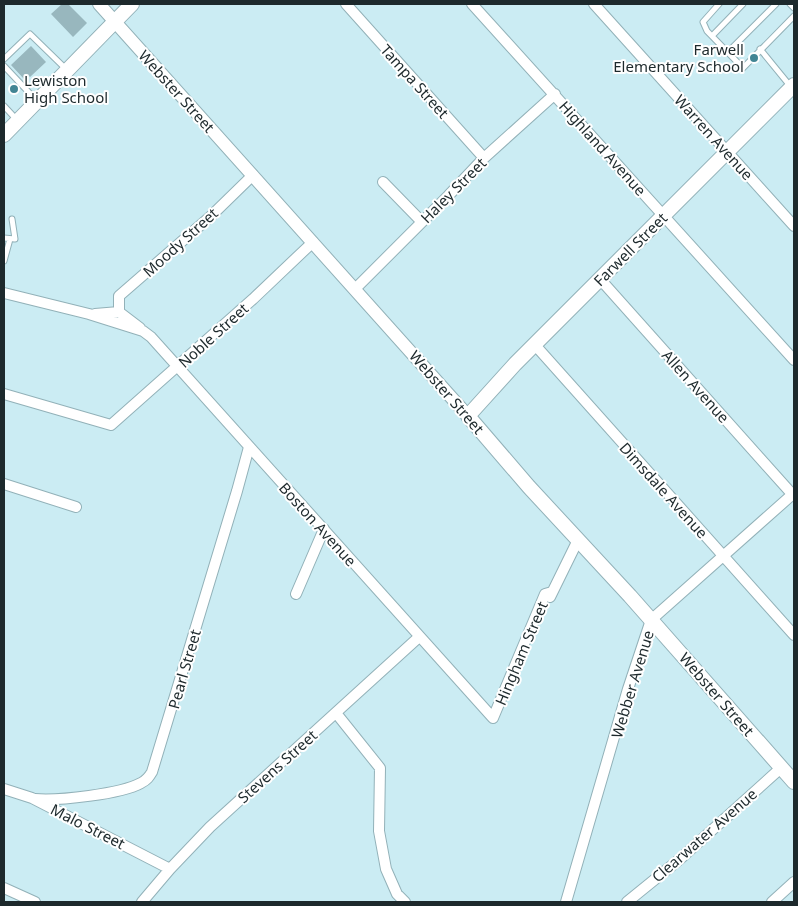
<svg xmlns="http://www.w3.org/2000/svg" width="798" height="906" font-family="'Noto Sans',sans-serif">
	<rect width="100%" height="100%" fill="#cbecf3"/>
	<!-- building -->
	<path fill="#98b7be" d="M62,4H68L87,23L73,37L51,14Z
		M31,46L46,62L30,77L28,75L24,79L11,65Z"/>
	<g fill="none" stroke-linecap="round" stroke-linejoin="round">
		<!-- service casing -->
		<g stroke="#92b1b8" stroke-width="7">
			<path id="service" d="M719,4L703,22L707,31L743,68L794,16
				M790,4L794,8
				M712,36L743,4
				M760,49L791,87
				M728,52L776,4
				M4,59L30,34L67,70
				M4,66L36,100
				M4,106L17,120
				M4,238L15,239L12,219
				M4,261L10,239"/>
		</g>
		<!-- minor casing -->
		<g stroke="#92b1b8" stroke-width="12">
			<path id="minor" d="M346,4L484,158
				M472,4L794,360
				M594,4L794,226
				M383,182L422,222
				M600,279L792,494
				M355,289L448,196L484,158L555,94
				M4,293L89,314L143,331L151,337L493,718L545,594L552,592
				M119,312V296L211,216L253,175
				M95,314L119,312L140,328
				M535,345L794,635
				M4,394L111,425L253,299L313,242
				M4,484L76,507
				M296,594L324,529
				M550,597L578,540
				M336,713L380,768L379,831L386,869L397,894L405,902
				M4,789L32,798L170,869
				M35,799C58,801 121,794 141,783C147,780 149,777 152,772L237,491L249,447
				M4,888L35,902
				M142,902L170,869L210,827L419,637
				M566,902L628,689L651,620L794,493
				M627,902L680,859L782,767
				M772,902L794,882"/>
		</g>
		<!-- tertiary casing -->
		<g stroke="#92b1b8" stroke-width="14">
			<path id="tertiary" d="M99,4L468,416"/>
		</g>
		<!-- secondary casing -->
		<g stroke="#92b1b8" stroke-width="16">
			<path id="secondary" d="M794,85L515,364L468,416L529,487L630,596L794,782
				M4,135L132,4"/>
		</g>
		<!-- service -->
		<use href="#service" stroke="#fff" stroke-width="5"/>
		<!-- minor -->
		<use href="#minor" stroke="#fff" stroke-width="10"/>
		<!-- tertiary -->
		<use href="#tertiary" stroke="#fff" stroke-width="12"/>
		<!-- secondary -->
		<use href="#secondary" stroke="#fff" stroke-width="14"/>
	</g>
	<!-- markers -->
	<g fill="#418594" stroke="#fff" stroke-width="2">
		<circle cx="754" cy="58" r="5"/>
		<circle cx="14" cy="89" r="5"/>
	</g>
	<g text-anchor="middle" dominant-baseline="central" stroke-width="4" stroke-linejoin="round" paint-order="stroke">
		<!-- poi labels -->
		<g font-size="15" fill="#1d292c" stroke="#fff" text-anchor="end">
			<text x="744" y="49">Farwell<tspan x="744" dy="17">Elementary School</tspan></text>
			<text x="24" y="80" text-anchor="start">Lewiston<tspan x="24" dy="17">High School</tspan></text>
		</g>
		<!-- street labels -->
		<g font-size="15" fill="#1d292c" stroke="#fff">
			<text transform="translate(415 81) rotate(48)">Tampa Street</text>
			<text transform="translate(177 91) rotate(48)">Webster Street</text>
			<text transform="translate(714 137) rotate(48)">Warren Avenue</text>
			<text transform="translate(603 148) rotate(48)">Highland Avenue</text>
			<text transform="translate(453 190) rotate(-45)">Haley Street</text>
			<text transform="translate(180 242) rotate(-42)">Moody Street</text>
			<text transform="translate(630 249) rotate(-45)">Farwell Street</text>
			<text transform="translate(213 335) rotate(-42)">Noble Street</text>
			<text transform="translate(696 386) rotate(48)">Allen Avenue</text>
			<text transform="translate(447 392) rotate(49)">Webster Street</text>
			<text transform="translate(664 490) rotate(48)">Dimsdale Avenue</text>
			<text transform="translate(318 524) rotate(48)">Boston Avenue</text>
			<text transform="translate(521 653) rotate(-67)">Hingham Street</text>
			<text transform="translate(184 669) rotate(-74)">Pearl Street</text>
			<text transform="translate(632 684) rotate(-73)">Webber Avenue</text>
			<text transform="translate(717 694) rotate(49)">Webster Street</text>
			<text transform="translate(277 766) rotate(-42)">Stevens Street</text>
			<text transform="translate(88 826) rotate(27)">Malo Street</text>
			<text transform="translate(704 835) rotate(-41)">Clearwater Avenue</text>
		</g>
	</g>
	<!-- border -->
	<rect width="798" height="906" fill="none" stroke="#1d292c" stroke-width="10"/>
</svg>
